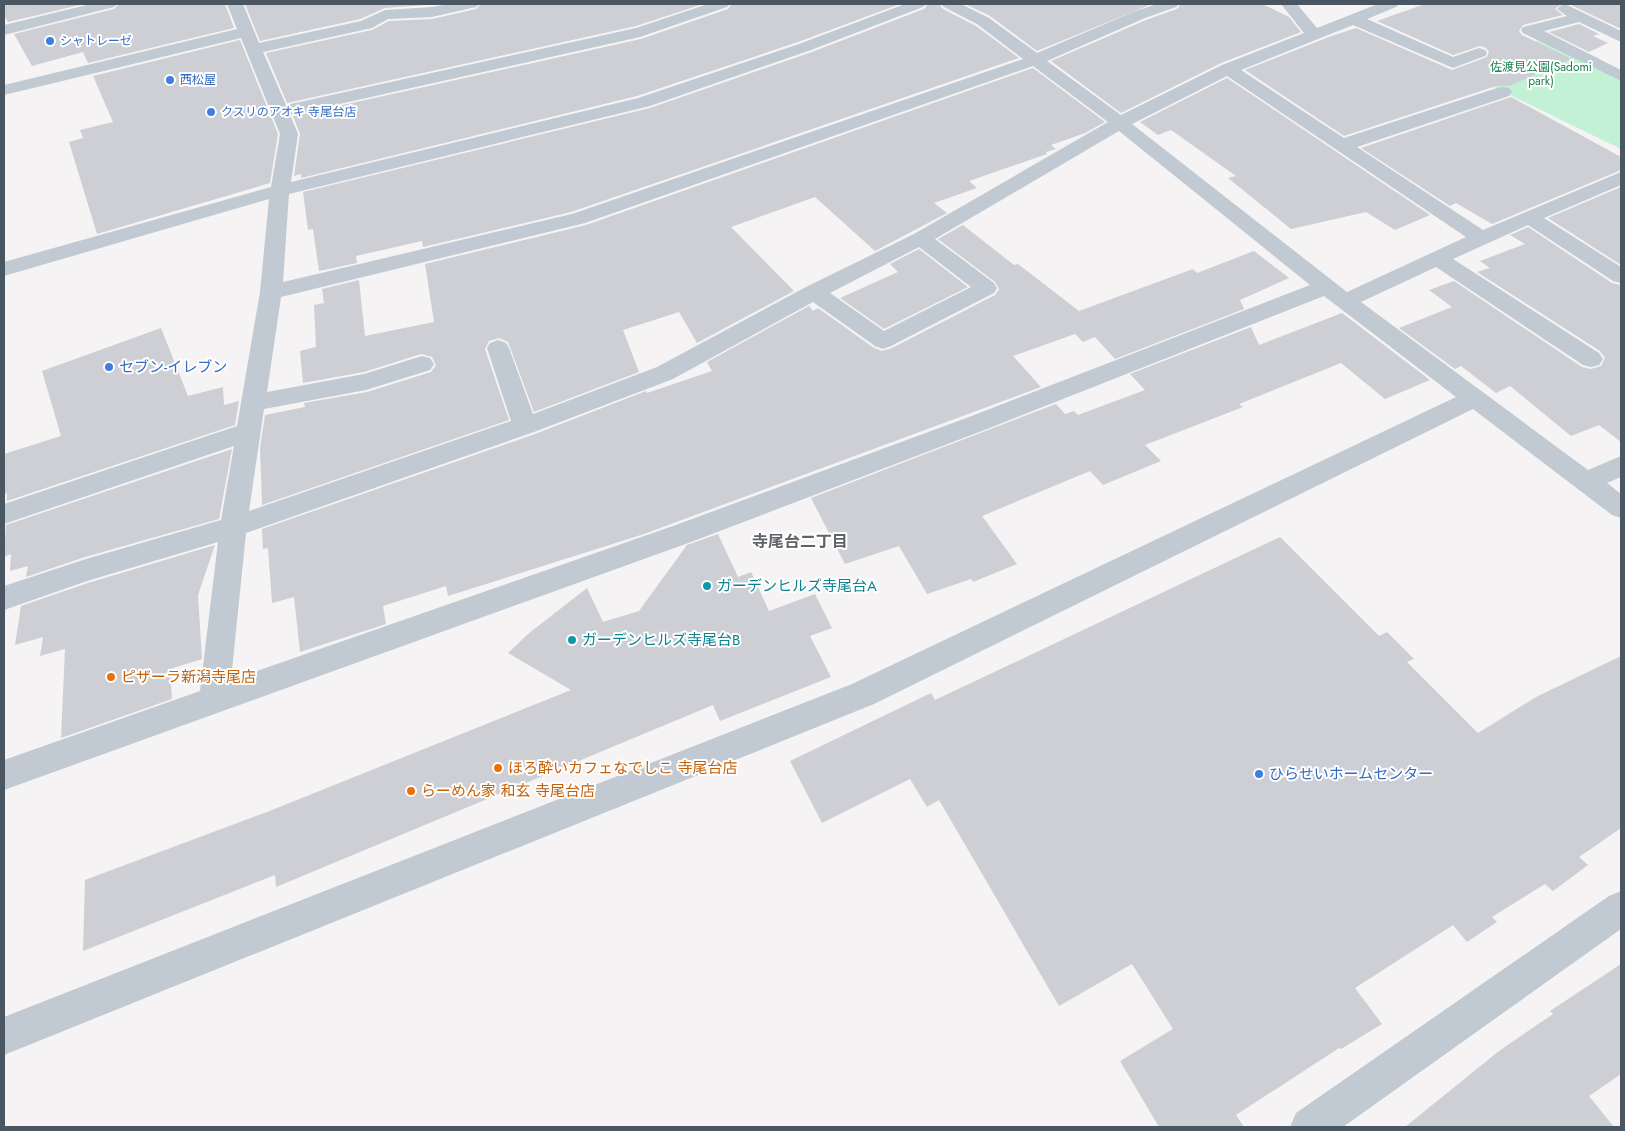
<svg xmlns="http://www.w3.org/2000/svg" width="1625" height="1131" font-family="Jost,'Noto Sans JP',sans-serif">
	<rect width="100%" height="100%" fill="#f5f3f3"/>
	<!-- green -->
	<path fill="#c3f1d5" d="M1542,39L1621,79V149L1459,70Z"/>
	<!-- building -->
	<path fill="#cdcfd5" d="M4,4H84L8,22L4,15Z
		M119,4H225L234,28L88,63L83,52L32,66L14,34L114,9Z
		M245,4H440L385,8L360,19L260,41Z
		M481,4H703L636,26L287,103L266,53L372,30L389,21L432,19L476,9Z
		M732,4H900L798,42L637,96L301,178V174L294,176L300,134L293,116L641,39L728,9Z
		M928,4H939L943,9L976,26L1019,58L571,212L423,247L422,241L356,256L357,263L319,271L313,229L308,230L303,192L650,108L812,52L924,9Z
		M965,4H1152L1037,51L990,16Z
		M1181,4H1262L1289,17L1301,32L1221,63L1121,113L1051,61L1146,20L1177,9Z
		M1425,4H1561L1555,9L1563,15L1523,25L1519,31L1522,35L1572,59L1509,86H1496L1344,136L1245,70L1329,37L1356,28L1452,70L1487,57L1489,52L1486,48L1480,46L1453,55L1377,21Z
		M1569,4H1621V28H1619Z
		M1579,24L1599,34L1593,36L1608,43L1589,52L1549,32Z
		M240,40L278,134L270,183L97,234L69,142L83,138L80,130L113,122L93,76Z
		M1033,68L1105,122L1085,133L1051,145L1056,149L1046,152L1047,154L969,181L977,188L934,203L947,213L875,251L815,197L731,227L794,291L697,343L679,312L623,330L639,372L534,412L508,342L499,338L489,341L485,349L509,420L262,505L260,448L265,415L305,407L304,403L367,392L431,372L436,365L432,357L421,354L364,372L303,383L300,351L316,347L314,305L324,303L322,289L359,280L365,336L434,322L425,264L586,225Z
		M1227,78L1430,215L1395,230L1366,212L1291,229L1228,178L1236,176L1171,130L1158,135L1140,122Z
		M1511,97L1621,157V170L1492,224L1456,203L1450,206L1361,148Z
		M1621,187V265L1548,218Z
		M963,225L1014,265L1018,264L1079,311L1193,269L1197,273L1254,251L1289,278L1240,300L1244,309L1115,359L1095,337L1083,342L1075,334L1013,356L1041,387L644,534L448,596L446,586L383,606L386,624L300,652L294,597L272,603L268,548L263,549L262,529L535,434L646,391L647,393L712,371L707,362L809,306L813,311L818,308L874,348L882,351L892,348L995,295L999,289L995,282L938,239Z
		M1528,227L1612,283L1621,285V442L1599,425L1571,436L1510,386L1496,393L1461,366L1455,369L1399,328L1452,307L1429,290L1454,281L1582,367L1591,369L1601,366L1605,358L1600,351L1477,272L1490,268L1480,261L1525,244L1510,235Z
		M919,249L968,287L884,329L840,298L898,272L890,264Z
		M1342,313L1430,380L1385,399L1341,363L1239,404L1243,407L1145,445L1161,461L1103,485L1090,471L982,516L1017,564L973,582L971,579L927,594L899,546L845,564L811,498L1056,404L1065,414L1074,411L1078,415L1145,390L1130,374L1251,327L1259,345Z
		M161,328L188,396L223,387L224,405L239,401L235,425L7,501V493L4,494V454L61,436L42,371Z
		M232,449L219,519L85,557L26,577L28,566L10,571L11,554L4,557L6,525Z
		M718,534L738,577L751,572L769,611L815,594L832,628L810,636L831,677L720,721L713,705L276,887L275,875L83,951L85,880L267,812L571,690L508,653L528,634L587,588L603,622L639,611L687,545Z
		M1280,537L1379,636L1387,632L1414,659L1407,662L1478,733L1536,697L1621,656V828L1579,857L1588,865L1553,891L1545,884L1492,917L1497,922L1467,942L1453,925L1355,988L1382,1024L1341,1049L1339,1048L1236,1115L1244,1127H1159L1120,1061L1173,1029L1132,964L1059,1006L939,800L927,807L910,779L822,823L790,761L931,693L935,700Z
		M215,545L198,595L202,659L170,669L172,699L61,738L65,649L40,656L43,637L15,645L21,606L88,583Z
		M1621,964V1074L1589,1096L1614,1127H1405L1499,1051L1553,1014L1550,1011Z"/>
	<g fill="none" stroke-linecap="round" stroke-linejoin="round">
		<!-- minor -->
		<path fill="#c1cad2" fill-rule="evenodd" d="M91,4H117L114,7L4,35V25Z
			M227,4H243L259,43L361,21L385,10L432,7L450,4H479L476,7L432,17L388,19L372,28L263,52L286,105L636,28L708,4H730L727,7L640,37L290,115L298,134L291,182L638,98L799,44L905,4H926L923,7L811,50L650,106L289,194L283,282L572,214L1023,59L977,24L944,7L941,4H961L989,18L1037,53L1133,12L1157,4H1179L1176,7L1145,18L1047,61L1121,115L1222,65L1304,33L1281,4H1297L1317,28L1378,4H1399L1396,7L1367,19L1453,57L1479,48L1485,50L1487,53L1485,56L1453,68L1353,25L1241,70L1344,138L1497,88L1503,87L1509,88L1512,92L1509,96L1357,147L1483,230L1621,172V185L1544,218L1621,267V283L1613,281L1528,225L1453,259L1599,353L1603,359L1599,365L1591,367L1583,365L1436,267L1361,302L1588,470L1621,456V477L1607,483L1621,494V518L1612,515L1473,409L874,704L4,1055V1017L852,684L1456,397L1324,296L987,429L691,542L4,790V760L200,691L218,542L87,581L4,610V586L86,559L221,520L234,446L4,524V504L237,426L260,292L269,199L4,276V262L271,187L280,134L241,38L4,95V85L237,29ZM1033,66L1108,122L914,234L806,287L657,367L533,414L509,348L506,343L498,340L490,343L487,348L511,421L249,511L264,409L366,390L430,370L434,364L430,358L422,356L364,374L267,392L281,297L585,223ZM1227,76L1466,237L1347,292L1132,124ZM1119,131L1310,285L969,417L673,526L231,680L246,533L534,432L673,379L813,302L875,346L883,349L891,346L994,293L997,288L994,283L935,239ZM919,247L971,287L884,331L830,293Z
			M1565,4L1621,31V42L1579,22L1544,31L1621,70V81L1523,33L1521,30L1523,27L1567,16L1557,9L1560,6Z
			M1621,891V929L1343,1127H1290L1296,1113L1609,896Z"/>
	</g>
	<!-- markers -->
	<g fill="#3f7fe0" stroke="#fff" stroke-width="2">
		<circle cx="50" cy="41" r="5"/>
		<circle cx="170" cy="80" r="5"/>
		<circle cx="211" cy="112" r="5"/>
		<circle cx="109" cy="367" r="5"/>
		<circle cx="1259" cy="774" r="5"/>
	</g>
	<g fill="#0f9aa8" stroke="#fff" stroke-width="2">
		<circle cx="707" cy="586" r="5"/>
		<circle cx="572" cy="640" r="5"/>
	</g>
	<g fill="#e8710a" stroke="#fff" stroke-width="2">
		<circle cx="111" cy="677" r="5"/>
		<circle cx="498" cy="768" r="5"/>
		<circle cx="411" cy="791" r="5"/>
	</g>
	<g text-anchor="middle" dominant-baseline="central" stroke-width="4" stroke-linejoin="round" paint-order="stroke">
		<!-- far-shop labels -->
		<g font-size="12" fill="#366cbe" stroke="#fff" text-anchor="start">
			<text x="60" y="41">シャトレーゼ</text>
			<text x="180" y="80">西松屋</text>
			<text x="221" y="112">クスリのアオキ 寺尾台店</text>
		</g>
		<!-- far-park labels -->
		<g font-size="12" fill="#17864f" stroke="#fff">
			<text x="1541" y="67">佐渡見公園(Sadomi<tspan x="1541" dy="14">park)</tspan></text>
		</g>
		<!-- shop labels -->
		<g font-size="15" fill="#366cbe" stroke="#fff" text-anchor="start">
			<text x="119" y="367">セブン-イレブン</text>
			<text x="1269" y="774">ひらせいホームセンター</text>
		</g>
		<!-- culture labels -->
		<g font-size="15" fill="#0d838f" stroke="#fff" text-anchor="start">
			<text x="717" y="586">ガーデンヒルズ寺尾台A</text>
			<text x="582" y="640">ガーデンヒルズ寺尾台B</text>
		</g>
		<!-- food labels -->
		<g font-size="15" fill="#c56008" stroke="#fff" text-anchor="start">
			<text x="121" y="677">ピザーラ新潟寺尾店</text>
			<text x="508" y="768">ほろ酔いカフェなでしこ 寺尾台店</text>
			<text x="421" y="791">らーめん家 和玄 寺尾台店</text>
		</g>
		<!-- neighbourhood labels -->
		<g font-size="16" font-weight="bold" fill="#5f6368" stroke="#fff">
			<text x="800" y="541">寺尾台二丁目</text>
		</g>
	</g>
	<!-- border -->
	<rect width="1625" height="1131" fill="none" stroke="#4a5661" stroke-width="10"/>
</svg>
